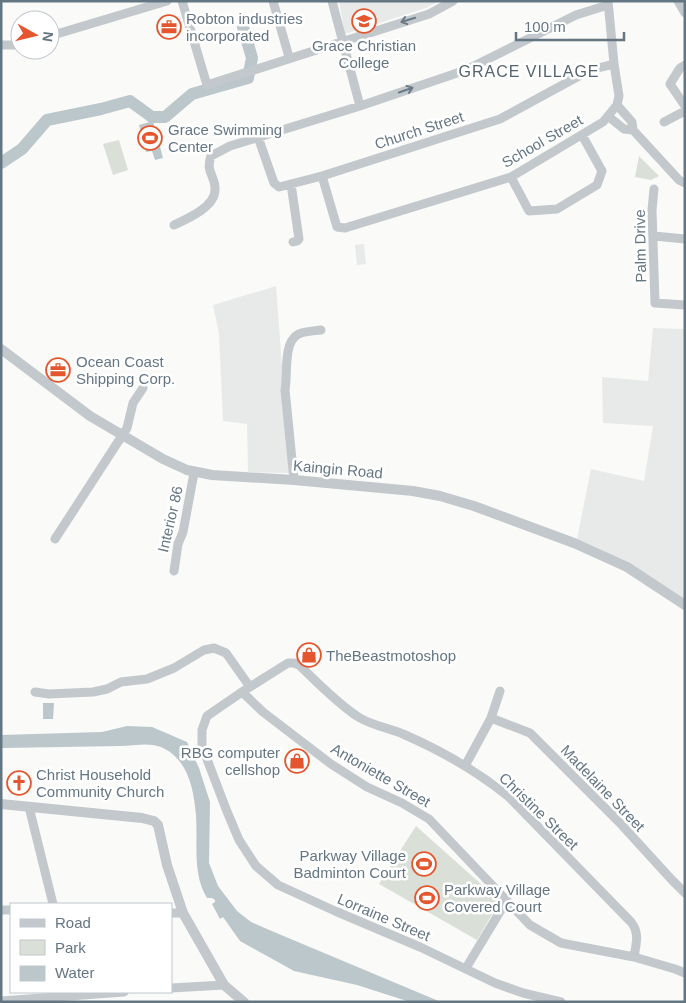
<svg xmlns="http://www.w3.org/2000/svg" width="686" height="1003" font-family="Arial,sans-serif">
	<rect width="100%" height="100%" fill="#fafaf8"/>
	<!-- built -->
	<path fill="#e8e9e9" d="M339,1H439L426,8L345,34Z
		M364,244L366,264L357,265L355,245Z
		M276,286L290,473L248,472L247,424L223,421L219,334L213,305Z
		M653,328L685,329V600L577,539L591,469L644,481L653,426L603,423L602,377L648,381Z"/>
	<!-- green -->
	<path fill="#dadfd7" d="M119,140L128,170L113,175L103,144Z
		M639,156L659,176L651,180L635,177Z
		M416,826L500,901L477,940L379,884Z"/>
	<!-- water -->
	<path fill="#bbc7cb" d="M153,121L163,158L155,160L152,151L146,152L139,125Z
		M43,703H54L53,719H43Z
		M127,726L152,727L187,742L199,768L210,802L209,863L218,886L237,911L251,922L274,932L441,1002H410L357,985L294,971L240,941L223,917L220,919L212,904L215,902V900L212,898H207C192,873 198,844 196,816C194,791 189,762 165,749C151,741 135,746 120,746C81,747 41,747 1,748V735L102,732Z"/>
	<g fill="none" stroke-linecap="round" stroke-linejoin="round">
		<!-- river -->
		<path stroke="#bbc7cb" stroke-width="12" d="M1,163L22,149L47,120L101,109L130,101L152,117H165L192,94L248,78L252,58L243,27"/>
		<!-- minor -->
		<path stroke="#c3c8cc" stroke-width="9" d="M182,1L207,85L429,14L453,1
			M273,1L289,57
			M332,1L360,106
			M678,1L685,13
			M50,36L167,1
			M1,45H20
			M685,65L680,68L670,84L685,106
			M617,105L632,122L633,130L679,180L685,183
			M609,117L624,129L633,130
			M664,122L685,111
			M258,137L274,183L279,187L322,176L500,119L590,70L614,64
			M322,176L337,227L345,228L511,177L603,122L617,105L619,96L614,64L608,1
			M511,177L529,211L557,209L597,185L602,171L582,135
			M291,184L299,239L297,241L293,242
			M654,189L652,210L655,303L685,305
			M174,225C187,219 215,207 215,190C216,176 205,173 211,156L230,146L360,106L466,70L576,15L608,5
			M654,236L685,239
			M294,480L285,390C288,375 283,344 297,335C302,331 314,331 321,330
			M55,539L127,428L133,403L143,388
			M174,571L178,544L183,532L194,473
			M35,692L49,694L93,692L107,689L121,682L147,679L174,668L204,650L214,648L226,653L250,687
			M242,692L263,712L331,764L367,787L402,803L429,819L530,925L561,943L634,957L675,969L685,973
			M491,718L530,733L619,822L671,879L685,893
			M465,766L491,718L500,691
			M29,807L53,904
			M1,910H11
			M171,913H183
			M466,968L507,900
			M171,988L224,985
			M1,1001L124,992
			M561,1002L523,993L495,983L420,947L335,911L278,885L256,866L239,840L226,809L202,746V730L207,716L242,692L288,663H294L299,665C317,682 340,706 360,718C374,726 389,728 403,734C440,750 478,772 509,797L631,922C640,933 636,944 634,957"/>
		<!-- tertiary -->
		<path stroke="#c3c8cc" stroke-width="10" d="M1,349L90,416L163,459L187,470L212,475L294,480L413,491L440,496L474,506L574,543L627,567L685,605
			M1,804L142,818L154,821L158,825L167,865L183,913L224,985L244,1002"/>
	</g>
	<!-- one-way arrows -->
	<defs><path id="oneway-shaft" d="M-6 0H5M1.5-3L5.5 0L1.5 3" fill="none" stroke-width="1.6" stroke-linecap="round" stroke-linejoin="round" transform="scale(1.25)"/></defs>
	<g stroke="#6a7a87">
		<use href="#oneway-shaft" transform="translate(408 20) rotate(163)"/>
		<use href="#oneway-shaft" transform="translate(406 90) rotate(-19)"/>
	</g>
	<!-- icons -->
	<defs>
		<g id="university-ring" transform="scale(1.25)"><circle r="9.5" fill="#fff" stroke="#e4572e" stroke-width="1.5"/><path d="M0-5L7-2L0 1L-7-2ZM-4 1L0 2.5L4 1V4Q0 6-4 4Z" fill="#e4572e"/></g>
		<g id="office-ring" transform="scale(1.25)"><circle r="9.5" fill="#fff" stroke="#e4572e" stroke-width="1.5"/><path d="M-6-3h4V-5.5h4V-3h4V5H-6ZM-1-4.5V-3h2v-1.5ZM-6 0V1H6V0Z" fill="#e4572e"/></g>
		<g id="stadium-ring" transform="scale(1.25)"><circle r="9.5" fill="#fff" stroke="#e4572e" stroke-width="1.5"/><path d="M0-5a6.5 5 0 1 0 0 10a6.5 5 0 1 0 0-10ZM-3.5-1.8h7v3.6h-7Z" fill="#e4572e"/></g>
		<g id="shop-ring" transform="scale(1.25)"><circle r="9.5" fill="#fff" stroke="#e4572e" stroke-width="1.5"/><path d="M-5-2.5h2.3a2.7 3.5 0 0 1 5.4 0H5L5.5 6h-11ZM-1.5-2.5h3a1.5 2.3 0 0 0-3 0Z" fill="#e4572e"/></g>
		<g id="church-ring" transform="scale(1.25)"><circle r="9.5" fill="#fff" stroke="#e4572e" stroke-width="1.5"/><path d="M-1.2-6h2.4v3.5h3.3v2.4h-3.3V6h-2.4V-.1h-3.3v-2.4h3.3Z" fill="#e4572e"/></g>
	</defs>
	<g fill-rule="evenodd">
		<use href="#university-ring" x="364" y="21"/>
		<use href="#office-ring" x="169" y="27"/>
		<use href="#stadium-ring" x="150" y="138"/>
		<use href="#office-ring" x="58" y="370"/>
		<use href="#shop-ring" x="309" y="655"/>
		<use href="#shop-ring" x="297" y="761"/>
		<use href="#church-ring" x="19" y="783"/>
		<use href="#stadium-ring" x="424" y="864"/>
		<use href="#stadium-ring" x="427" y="898"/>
	</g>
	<g text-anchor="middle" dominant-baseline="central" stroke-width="5" stroke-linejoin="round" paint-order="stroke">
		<!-- poi labels -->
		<g font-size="15" fill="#657683" stroke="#fff" text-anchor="start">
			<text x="186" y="18">Robton industries<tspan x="186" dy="17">incorporated</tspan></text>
			<text x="364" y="45" text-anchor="middle">Grace Christian<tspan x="364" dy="17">College</tspan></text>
			<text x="168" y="129">Grace Swimming<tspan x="168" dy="17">Center</tspan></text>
			<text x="76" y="361">Ocean Coast<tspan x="76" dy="17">Shipping Corp.</tspan></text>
			<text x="326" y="655">TheBeastmotoshop</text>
			<text x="280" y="752" text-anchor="end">RBG computer<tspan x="280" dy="17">cellshop</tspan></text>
			<text x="36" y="774">Christ Household<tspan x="36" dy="17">Community Church</tspan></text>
			<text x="406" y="855" text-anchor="end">Parkway Village<tspan x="406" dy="17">Badminton Court</tspan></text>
			<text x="444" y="889">Parkway Village<tspan x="444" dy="17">Covered Court</tspan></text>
		</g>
		<!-- street labels -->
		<g font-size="15" fill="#657683" stroke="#fff">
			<text transform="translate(419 130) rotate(-18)">Church Street</text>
			<text transform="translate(542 141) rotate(-30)">School Street</text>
			<text transform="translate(640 246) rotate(-91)">Palm Drive</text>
			<text transform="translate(338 469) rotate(5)">Kaingin Road</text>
			<text transform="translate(170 519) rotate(-77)">Interior 86</text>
			<text transform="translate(381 775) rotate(30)">Antoniette Street</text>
			<text transform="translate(603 788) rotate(46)">Madelaine Street</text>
			<text transform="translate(539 811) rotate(44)">Christine Street</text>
			<text transform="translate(384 917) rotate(23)">Lorraine Street</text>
		</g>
		<!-- neighbourhood labels -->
		<g font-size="16" letter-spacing="1" fill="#57646e" stroke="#fff">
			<text x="529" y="71">GRACE VILLAGE</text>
		</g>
	</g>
	<!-- border -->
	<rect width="686" height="1003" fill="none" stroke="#657683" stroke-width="5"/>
	<!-- legend -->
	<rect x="10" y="903" width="162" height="90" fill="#ffffff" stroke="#c1c8cd"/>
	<rect x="20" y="919" width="25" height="8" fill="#c3c8cc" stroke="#c1c8cd"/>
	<text x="55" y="928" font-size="15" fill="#657683">Road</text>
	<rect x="20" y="940" width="25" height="15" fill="#dadfd7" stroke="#c1c8cd"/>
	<text x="55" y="953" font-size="15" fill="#657683">Park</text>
	<rect x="20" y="966" width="25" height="15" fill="#bbc7cb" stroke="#c1c8cd"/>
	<text x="55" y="978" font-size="15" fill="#657683">Water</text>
	<!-- north arrow -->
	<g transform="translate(35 35) rotate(98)"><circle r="24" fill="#ffffff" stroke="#c1c8cd"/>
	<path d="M0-4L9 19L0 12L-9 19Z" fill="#e4572e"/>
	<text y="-8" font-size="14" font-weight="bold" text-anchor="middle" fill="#657683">N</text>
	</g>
	<!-- scale -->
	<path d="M516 32v8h108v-8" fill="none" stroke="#657683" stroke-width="2.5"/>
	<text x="524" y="32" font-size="15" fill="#657683" stroke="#ffffff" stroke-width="4" paint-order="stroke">100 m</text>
</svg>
